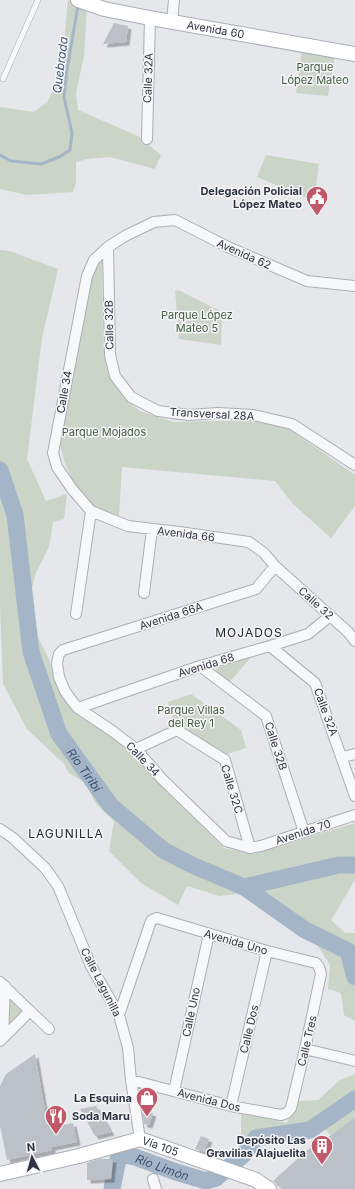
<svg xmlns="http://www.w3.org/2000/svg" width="355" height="1189" font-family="Inter,sans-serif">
	<defs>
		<filter id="shadow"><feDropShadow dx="3.5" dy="3.5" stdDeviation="0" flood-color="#0004"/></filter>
	</defs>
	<rect width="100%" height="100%" fill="#e5e7eb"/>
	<!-- green -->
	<path fill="#cad4c7" d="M68,0H73L87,7L84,56L76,93L78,110L138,136L161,155L155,169L110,157L87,159L76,162V182L73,192L27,195L0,189V107L34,112L48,101L61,73Z
		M302,50L335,55L328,96L296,93Z
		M266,155L319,164L314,201L257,177Z
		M0,250L10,251L58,269L42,338L27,459L46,501L67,494L64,519L53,522L49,547L35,575L30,597L34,630L49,659L56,683L69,706L128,747L165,790L224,848L253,854L355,823V880L331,920L345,933H355V951L353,953L355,956V1021L344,1015L341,993L328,989L330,965L314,940L254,898L236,894L219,896L187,886L178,905L141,883L109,851L114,821L96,804L85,783L69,773L64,764L27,729L3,684L0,605Z
		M102,258L103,344L108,374L123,397L140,411L173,422L252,420L289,429L355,475V506L331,538L293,504L275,481L122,467L119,517L94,506L73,482L64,460L60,445L92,274Z
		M175,290L180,291L222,312L221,345L179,339Z
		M252,656L229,683L218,675L216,672L217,668Z
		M191,694L241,730L246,748L222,756L176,728L168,702Z
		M7,993L26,1012L5,1033Z
		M355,1074V1117L331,1136L317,1121L298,1137H278L258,1131L241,1145V1112L287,1123L297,1101L318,1100L340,1080Z"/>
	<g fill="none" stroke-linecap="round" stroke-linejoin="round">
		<!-- stream -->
		<path stroke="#a4b5c7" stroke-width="3" d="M0,155L11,161L41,164L59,157L70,150L72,133L64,97L67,69L78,6"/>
		<!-- river -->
		<g stroke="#a4b5c7" stroke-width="17">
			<path id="s1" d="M0,470L15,515L31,652L59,734L111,806L163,850L192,865L244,887L305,930L348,951L355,977"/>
			<path d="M244,887L339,865H355"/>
			<path id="s2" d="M112,1189L118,1159L125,1155L135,1157L176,1172L206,1181L216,1178L244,1154L256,1138L310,1130L355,1099"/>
		</g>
	</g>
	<!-- building -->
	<path fill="#bcc1c7" filter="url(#shadow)" d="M114,23L128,26L126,42L103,44Z
		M35,1054L48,1128L73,1123L77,1142L52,1147V1150L7,1160L0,1126V1086L6,1074Z
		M96,1106L111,1132L95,1136L80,1109Z
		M142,1110L153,1113L149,1125L144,1124Z
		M355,1117V1189H283L273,1181L306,1151L333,1134Z
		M201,1136L209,1139L204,1152L195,1149Z
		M99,1159H113L111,1179L87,1180V1163Z"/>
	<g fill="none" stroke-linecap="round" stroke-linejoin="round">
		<!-- lane casing -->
		<g stroke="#aaaeb5" stroke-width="6">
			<path id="lane" d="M3,79L38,0"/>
		</g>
		<!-- street casing -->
		<g stroke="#aaaeb5" stroke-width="12">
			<path id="street" d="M172,22L174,0
				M147,139L150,18
				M108,247L110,355L115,376L131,397L158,411L189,415L218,413L254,415L292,424L355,465
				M355,286L307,281L228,247L175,220L154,222L125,236L108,247L94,260L87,276L53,453L57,467L72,489L91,511L128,526L179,532L249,542L264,553L275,566L348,632L355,641
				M275,566L256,589L63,650L59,654L57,663L59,677L65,691L72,701L78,708L111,730L136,749L162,779L226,841L250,848L261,846L355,815
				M144,593L152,530
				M76,614L91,511
				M270,646L315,683L355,796
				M200,666L266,716L304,832
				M78,708L200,666L270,646L308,634L330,616
				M136,749L177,730L225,760L250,848
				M342,757L355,754
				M0,829L13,838L45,868L58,886L91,966L119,1015L128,1048L131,1080L140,1139
				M0,982L30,1011L0,1041
				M30,1011L49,1029
				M119,1015L151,921L154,919L157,918L267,951L316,963L319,967L321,974L305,1049L291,1108L287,1113L281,1115L231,1106L131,1080
				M3,1037L5,986
				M305,1049L355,1061
				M174,1091L209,934
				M231,1106L267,951
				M153,1179L156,1189"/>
		</g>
		<!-- secondary casing -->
		<g stroke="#aaaeb5" stroke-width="16">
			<g id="secondary">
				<path id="s3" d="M78,0L104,9L150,18L355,54"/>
				<path id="s4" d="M0,1174L79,1156L140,1139L256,1180L269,1189"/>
			</g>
		</g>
		<!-- lane -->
		<use href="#lane" stroke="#f7f8f9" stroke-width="5"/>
		<!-- street -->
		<use href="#street" stroke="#f7f8f9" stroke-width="10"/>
		<!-- secondary -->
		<use href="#secondary" stroke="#fff" stroke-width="14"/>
	</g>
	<!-- icons -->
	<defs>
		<g id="civic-pin" transform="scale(1.15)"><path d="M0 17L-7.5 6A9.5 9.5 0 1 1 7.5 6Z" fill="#c15869" stroke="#f4f6f8"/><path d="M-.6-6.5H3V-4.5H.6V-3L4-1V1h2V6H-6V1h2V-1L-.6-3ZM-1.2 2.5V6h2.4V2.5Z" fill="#fff"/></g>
		<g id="shop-pin" transform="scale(1.15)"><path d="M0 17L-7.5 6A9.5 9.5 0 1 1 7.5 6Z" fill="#c15869" stroke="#f4f6f8"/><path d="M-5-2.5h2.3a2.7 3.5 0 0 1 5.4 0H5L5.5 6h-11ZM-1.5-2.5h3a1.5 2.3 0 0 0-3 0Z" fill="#fff"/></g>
		<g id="restaurant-pin" transform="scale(1.15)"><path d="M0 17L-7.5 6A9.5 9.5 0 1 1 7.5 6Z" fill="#c15869" stroke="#f4f6f8"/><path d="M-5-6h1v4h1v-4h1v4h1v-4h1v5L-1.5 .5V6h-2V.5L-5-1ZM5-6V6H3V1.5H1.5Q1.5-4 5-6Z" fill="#fff"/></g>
		<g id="building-pin" transform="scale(1.15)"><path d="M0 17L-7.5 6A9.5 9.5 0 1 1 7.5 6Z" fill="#c15869" stroke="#f4f6f8"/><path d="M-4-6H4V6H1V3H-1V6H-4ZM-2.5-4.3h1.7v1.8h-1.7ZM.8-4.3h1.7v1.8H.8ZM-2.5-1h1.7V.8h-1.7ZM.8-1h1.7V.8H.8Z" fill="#fff"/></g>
	</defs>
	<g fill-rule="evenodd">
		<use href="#civic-pin" x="317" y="197"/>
		<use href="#shop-pin" x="147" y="1098"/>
		<use href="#restaurant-pin" x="56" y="1116"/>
		<use href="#building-pin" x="322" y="1146"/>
	</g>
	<g text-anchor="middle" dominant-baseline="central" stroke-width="3" stroke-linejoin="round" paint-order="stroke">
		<!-- street labels -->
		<g font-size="11" fill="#2e3542" stroke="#f4f6f8">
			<text stroke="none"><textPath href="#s3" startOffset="141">Avenida 60</textPath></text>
			<text transform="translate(148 78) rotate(-88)">Calle 32A</text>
			<text transform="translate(244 254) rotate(24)">Avenida 62</text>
			<text transform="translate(109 325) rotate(-91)">Calle 32B</text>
			<text transform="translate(64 392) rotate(-80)">Calle 34</text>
			<text transform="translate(212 414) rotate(3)">Transversal 28A</text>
			<text transform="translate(186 534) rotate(7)">Avenida 66</text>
			<text transform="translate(316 603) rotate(42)">Calle 32</text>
			<text transform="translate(171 616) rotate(-18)">Avenida 66A</text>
			<text transform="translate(206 665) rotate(-17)">Avenida 68</text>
			<text transform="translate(326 712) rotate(70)">Calle 32A</text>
			<text transform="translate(276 746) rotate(72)">Calle 32B</text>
			<text transform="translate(143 759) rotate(46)">Calle 34</text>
			<text transform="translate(232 789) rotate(73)">Calle 32C</text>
			<text transform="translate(303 832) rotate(-18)">Avenida 70</text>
			<text transform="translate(236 942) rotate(16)">Avenida Uno</text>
			<text transform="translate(101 982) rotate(63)">Calle Lagunilla</text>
			<text transform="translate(191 1012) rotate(-78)">Calle Uno</text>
			<text transform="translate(249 1029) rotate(-77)">Calle Dos</text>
			<text transform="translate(307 1041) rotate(-77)">Calle Tres</text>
			<text transform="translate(209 1100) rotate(14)">Avenida Dos</text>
			<text stroke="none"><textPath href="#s4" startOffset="166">Vía 105</textPath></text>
		</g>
		<!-- park labels -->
		<g font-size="11" fill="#435c3d" stroke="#f4f6f8">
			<text x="315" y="67">Parque<tspan x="315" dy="13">López Mateo</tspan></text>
			<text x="197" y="315">Parque López<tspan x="197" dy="13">Mateo 5</tspan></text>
			<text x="104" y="432">Parque Mojados</text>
			<text x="191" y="710">Parque Villas<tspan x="191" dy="13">del Rey 1</tspan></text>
		</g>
		<!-- poi labels -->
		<g font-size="11" font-weight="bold" fill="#2e3542" stroke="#f4f6f8" text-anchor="end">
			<text x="302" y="191">Delegación Policial<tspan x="302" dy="13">López Mateo</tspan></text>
			<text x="132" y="1098">La Esquina</text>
			<text x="72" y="1116" text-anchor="start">Soda Maru</text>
			<text x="306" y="1140">Depósito Las<tspan x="306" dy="13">Gravilias Alajuelita</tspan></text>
		</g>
		<!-- water labels -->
		<g font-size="12" font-style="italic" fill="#3c5472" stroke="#f4f6f8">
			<text transform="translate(60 65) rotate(-83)">Quebrada</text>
			<text stroke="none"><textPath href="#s1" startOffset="316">Río Tiribí</textPath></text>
			<text stroke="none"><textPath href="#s2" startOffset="78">Río Limón</textPath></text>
		</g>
		<!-- neighbourhood labels -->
		<g font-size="12" letter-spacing="1" fill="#202633" stroke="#f4f6f8">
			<text x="249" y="632">MOJADOS</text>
			<text x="66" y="833">LAGUNILLA</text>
		</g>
	</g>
	<!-- north arrow -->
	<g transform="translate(32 1157) rotate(354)" stroke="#f4f6f8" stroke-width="3" paint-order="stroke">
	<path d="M0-3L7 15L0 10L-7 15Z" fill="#2e3542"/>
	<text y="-6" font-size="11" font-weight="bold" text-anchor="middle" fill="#2e3542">N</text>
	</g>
</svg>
